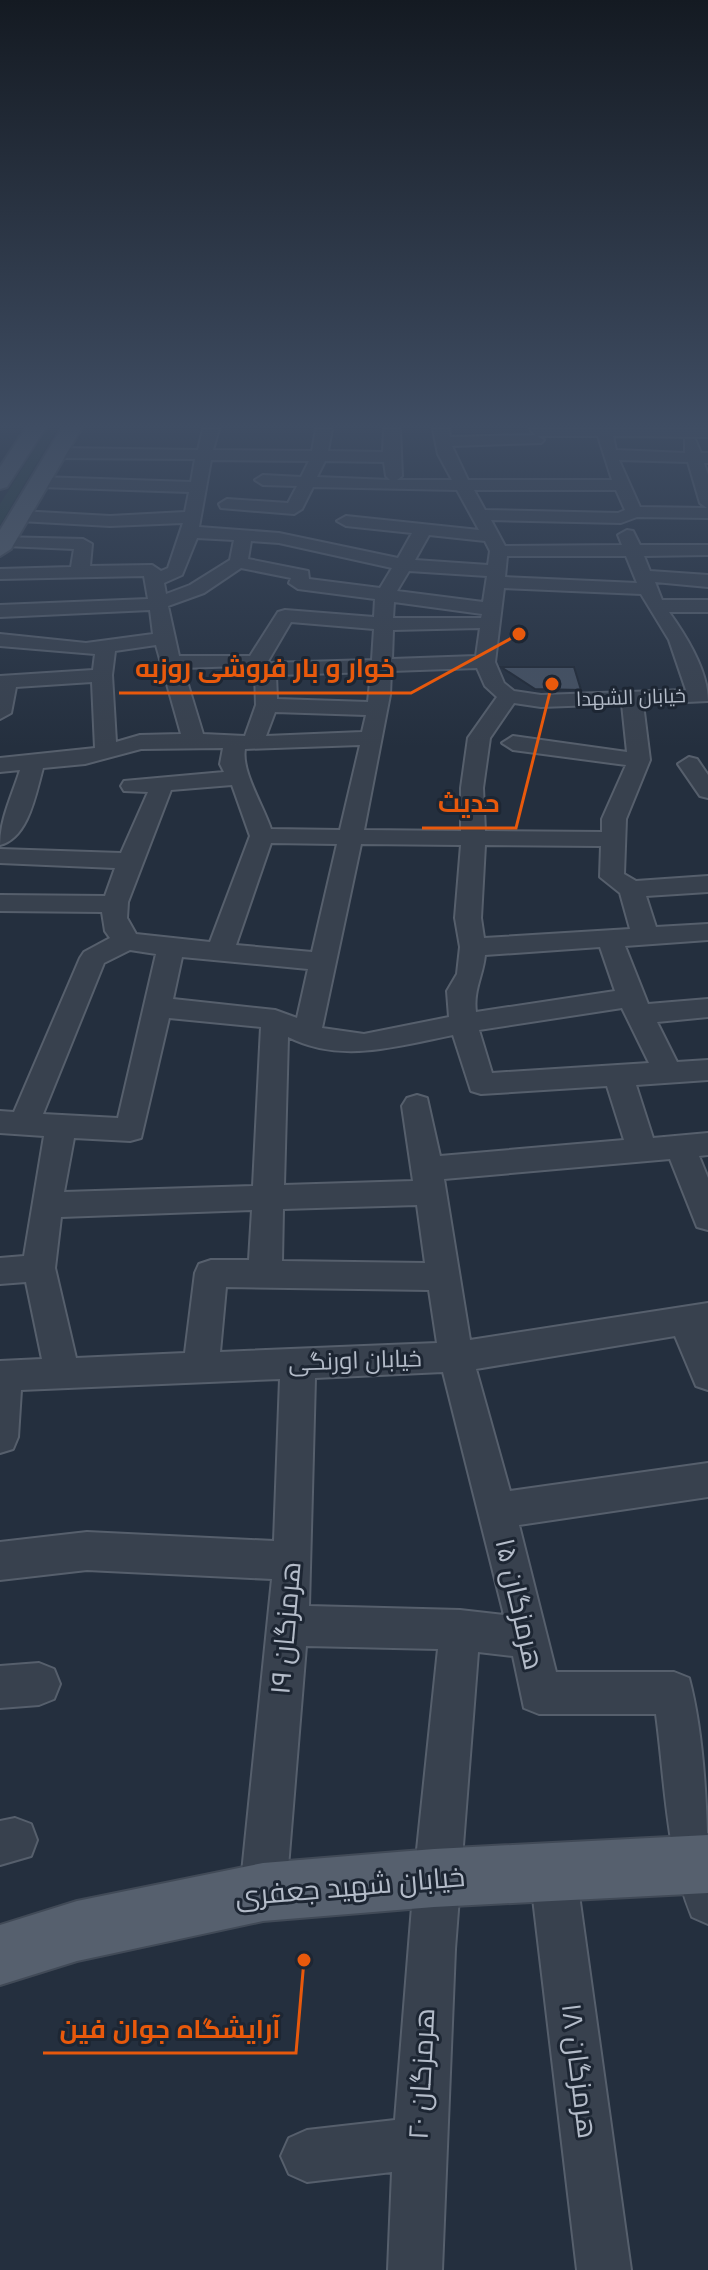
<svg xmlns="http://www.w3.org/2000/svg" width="708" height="2270" font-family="'Varela Round',Cairo,sans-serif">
	<rect width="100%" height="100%" fill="#242f3e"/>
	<!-- green -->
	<path fill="#263c3f" d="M47,429H57L0,525V504Z"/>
	<!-- building -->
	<path fill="#455162" stroke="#1f2835" stroke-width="2" d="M501,667H574L581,690L535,689Z"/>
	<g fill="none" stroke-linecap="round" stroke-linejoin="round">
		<!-- minor casing -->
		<g stroke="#565f6c" stroke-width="4">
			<path id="minor" d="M203,429H219L213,450L312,451L316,429H332L328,451L383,452L384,429H400L402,476L397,480H452L438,454L433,429H449L450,437L535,435L530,429H708V437L613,436L616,450L685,453V439H695L701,453H708V463H704L708,475V518L637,517L621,523L491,520L505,546L622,545L618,535L627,530L633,531L640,545H708V555L644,556L650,571L708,575V587L655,582L662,600H708V612H669C687,637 708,671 708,701L643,704L650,760L626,819L624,874L636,881L708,876V892L646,896L656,927L708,924V940L625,946L648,1004L708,999V1017L657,1022L677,1062L708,1060V1080L636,1085L653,1138L708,1133V1155L699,1156L708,1178V1230L697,1227L670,1159L444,1179L470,1340L708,1303V1390L696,1386L675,1336L476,1369L510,1491L708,1463V1497L519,1525L556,1672H674L689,1678C708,1749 708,1848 708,1924L692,1917C666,1855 665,1780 656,1714H539L524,1708L513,1656L478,1652L455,1949L442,2270H388L392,2172L307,2182L289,2174L281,2156L289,2138L307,2130L395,2120L415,1869L438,1649L306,1646L286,1892L279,1908L263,1915L247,1908L240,1892L272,1579L87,1570L0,1580V1542L87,1532L274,1541L280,1379L21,1390L18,1437L13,1449L0,1453V1361L42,1359L26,1282L0,1284V1258L24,1256L44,1136L0,1133V1111L14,1112L80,958L84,952L110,938L105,931L102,912L0,911V895L105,896L115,868L0,863V849L121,853L148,792L124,791L121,786L124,781L224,772L220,764L223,748L141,749L85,764L43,768C36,792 29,838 0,845C0,819 12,796 20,770L0,772V758L95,748L92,682L16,687L11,713L0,719V676L93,670L95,654L0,646V634L86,643L153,634L150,610L0,617V605L148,599L144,576L0,579V569L71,567L74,549L5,546L0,545V537L83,539L92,544L90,566L152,565L161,571L168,568L183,523L110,526L20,521L11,516L20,511L110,516L185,512L189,492L40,487L32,482L40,477L191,482L195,459L57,458L49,453L57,448L198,450ZM537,436H598L612,480H468L452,446L541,443L544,440ZM211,460L309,461L301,477L263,475L255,480L263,485L297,486L288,503L227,499L219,504L221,508L294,514L302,509L313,487L457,490L479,530L346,516L337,521L346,526L412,533L398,558L279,533L199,527ZM619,460L688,462L700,503L707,508L640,507ZM325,461L384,462L386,476L390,480L317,477ZM474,490H616L625,510L618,513L485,510ZM429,535L485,541L490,551L488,565L415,560ZM197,538L234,540L230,560L190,585L166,594L164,583L182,575ZM251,541L279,543L392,568L380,588L309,579L308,571L248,559ZM507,556H626L637,583L505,577ZM241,568L291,578L289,583L298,589L375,599L374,617L285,610L278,612L250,656H179L168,606L204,593ZM409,571L487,576L483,602L397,591ZM504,588L641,594L669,640L686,690L541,695L514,691L504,683L495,662ZM394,602L482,614L481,618H393ZM291,622L374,629L372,660L267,663ZM480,628L476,656L392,659L393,630ZM156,645L181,734L140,735L116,742L112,675L115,651ZM240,666L255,672L256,705L245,736L203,734L183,668ZM477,668L485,686L497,697L468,738L461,788V831L364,830L390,695L391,671ZM371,672L368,702L277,699L276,675ZM514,703L541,707L622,704L627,752L513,736L502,743L513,750L626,765L602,819V832L485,831L483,788L490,738ZM275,712L366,715L362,732L266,736ZM360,745L340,830L271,829C263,805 241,771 245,749ZM232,785L250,836L210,942L136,934L127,918L128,902L171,790ZM271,843L337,844L312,952L236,945ZM361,844L461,845L455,918L460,947L457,974L447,991L449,1017L364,1034L322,1028ZM485,845L601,846L600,877L620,893L630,929L484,938L481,918ZM600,947L615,991L476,1012C473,990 483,976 485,955ZM130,950L156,954L118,1118L43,1114L104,963ZM182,957L308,969L297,1018L275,1010L173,999ZM622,1008L649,1063L492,1073L479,1030ZM169,1018L261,1027L253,1186L64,1192L74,1138L130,1141L141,1138ZM453,1035L471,1091L481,1094L607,1086L624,1140L440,1156L427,1098L417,1095L407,1098L402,1106L413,1181L284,1185L288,1037C341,1064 398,1046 453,1035ZM417,1205L425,1263L282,1261L283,1209ZM252,1210L249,1260H211L199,1264L195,1273L185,1353L76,1358L55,1268L61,1217ZM226,1287L429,1290L437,1343L220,1352ZM443,1372L504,1615L460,1610L309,1606L315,1378Z
				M689,757L697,759L708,775V798L700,796L678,764Z
				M39,1663L54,1669L60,1684L54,1699L39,1705L0,1708V1666Z
				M15,1818L31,1824L37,1840L31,1856L0,1865V1821Z
				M553,1850L569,1857L576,1873L631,2270H577L530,1873L537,1857Z"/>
		</g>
		<!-- major casing -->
		<g stroke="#414a57" stroke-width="4">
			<path id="major" d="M25,429H45L7,487L0,489V467Z
				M61,429H81L11,549L0,556V530Z
				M708,1835V1893L434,1907L263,1921L77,1961L0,1985V1925L77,1901L263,1863L434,1849Z"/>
		</g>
		<!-- minor -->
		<use href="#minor" fill="#38414e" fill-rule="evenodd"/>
		<!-- major -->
		<use href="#major" fill="#56606e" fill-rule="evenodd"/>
	</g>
	<!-- sky -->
	<linearGradient id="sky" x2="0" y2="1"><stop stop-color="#141a22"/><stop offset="0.57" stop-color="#3f4d63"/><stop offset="1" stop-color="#3f4d63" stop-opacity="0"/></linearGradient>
	<rect width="708" height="747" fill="url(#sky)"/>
	<g text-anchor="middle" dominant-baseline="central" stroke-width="6" stroke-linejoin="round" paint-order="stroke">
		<!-- far-street labels -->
		<g font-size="20" fill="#b4bcc9" stroke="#1d2633">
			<text transform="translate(631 698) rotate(-2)">خیابان الشهدا</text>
		</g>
		<!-- street labels -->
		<g font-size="24" fill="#b4bcc9" stroke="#1d2633">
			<text transform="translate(355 1361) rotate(-2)">خیابان اورنگی</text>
		</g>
		<!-- near-street labels -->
		<g font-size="28" fill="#b4bcc9" stroke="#1d2633">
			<text transform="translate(519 1604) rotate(77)">هرمزگان ۱۵</text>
			<text transform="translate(286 1628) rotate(-85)">هرمزگان ۱۹</text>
			<text transform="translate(350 1887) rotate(-5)">خیابان شهید جعفری</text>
			<text transform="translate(579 2071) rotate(83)">هرمزگان ۱۸</text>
			<text transform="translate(422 2074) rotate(-87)">هرمزگان ۲۰</text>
		</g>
	</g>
	<!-- callouts -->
	<path fill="none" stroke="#e8590c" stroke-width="3" d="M519 634L411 693H119M552 684L516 828H422M304 1960L296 2053H43"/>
	<g fill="#e8590c" stroke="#1d2633" stroke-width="3">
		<circle cx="519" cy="634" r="8"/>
		<circle cx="552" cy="684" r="8"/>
		<circle cx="304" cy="1960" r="8"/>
	</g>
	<g font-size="26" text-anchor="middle" font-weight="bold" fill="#e8590c" stroke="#1d2633" stroke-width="6" stroke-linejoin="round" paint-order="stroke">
		<text x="265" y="677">خوار و بار فروشی روزبه</text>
		<text x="469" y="812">حدیث</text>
		<text x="170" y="2038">آرایشگاه جوان فین</text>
	</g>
</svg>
